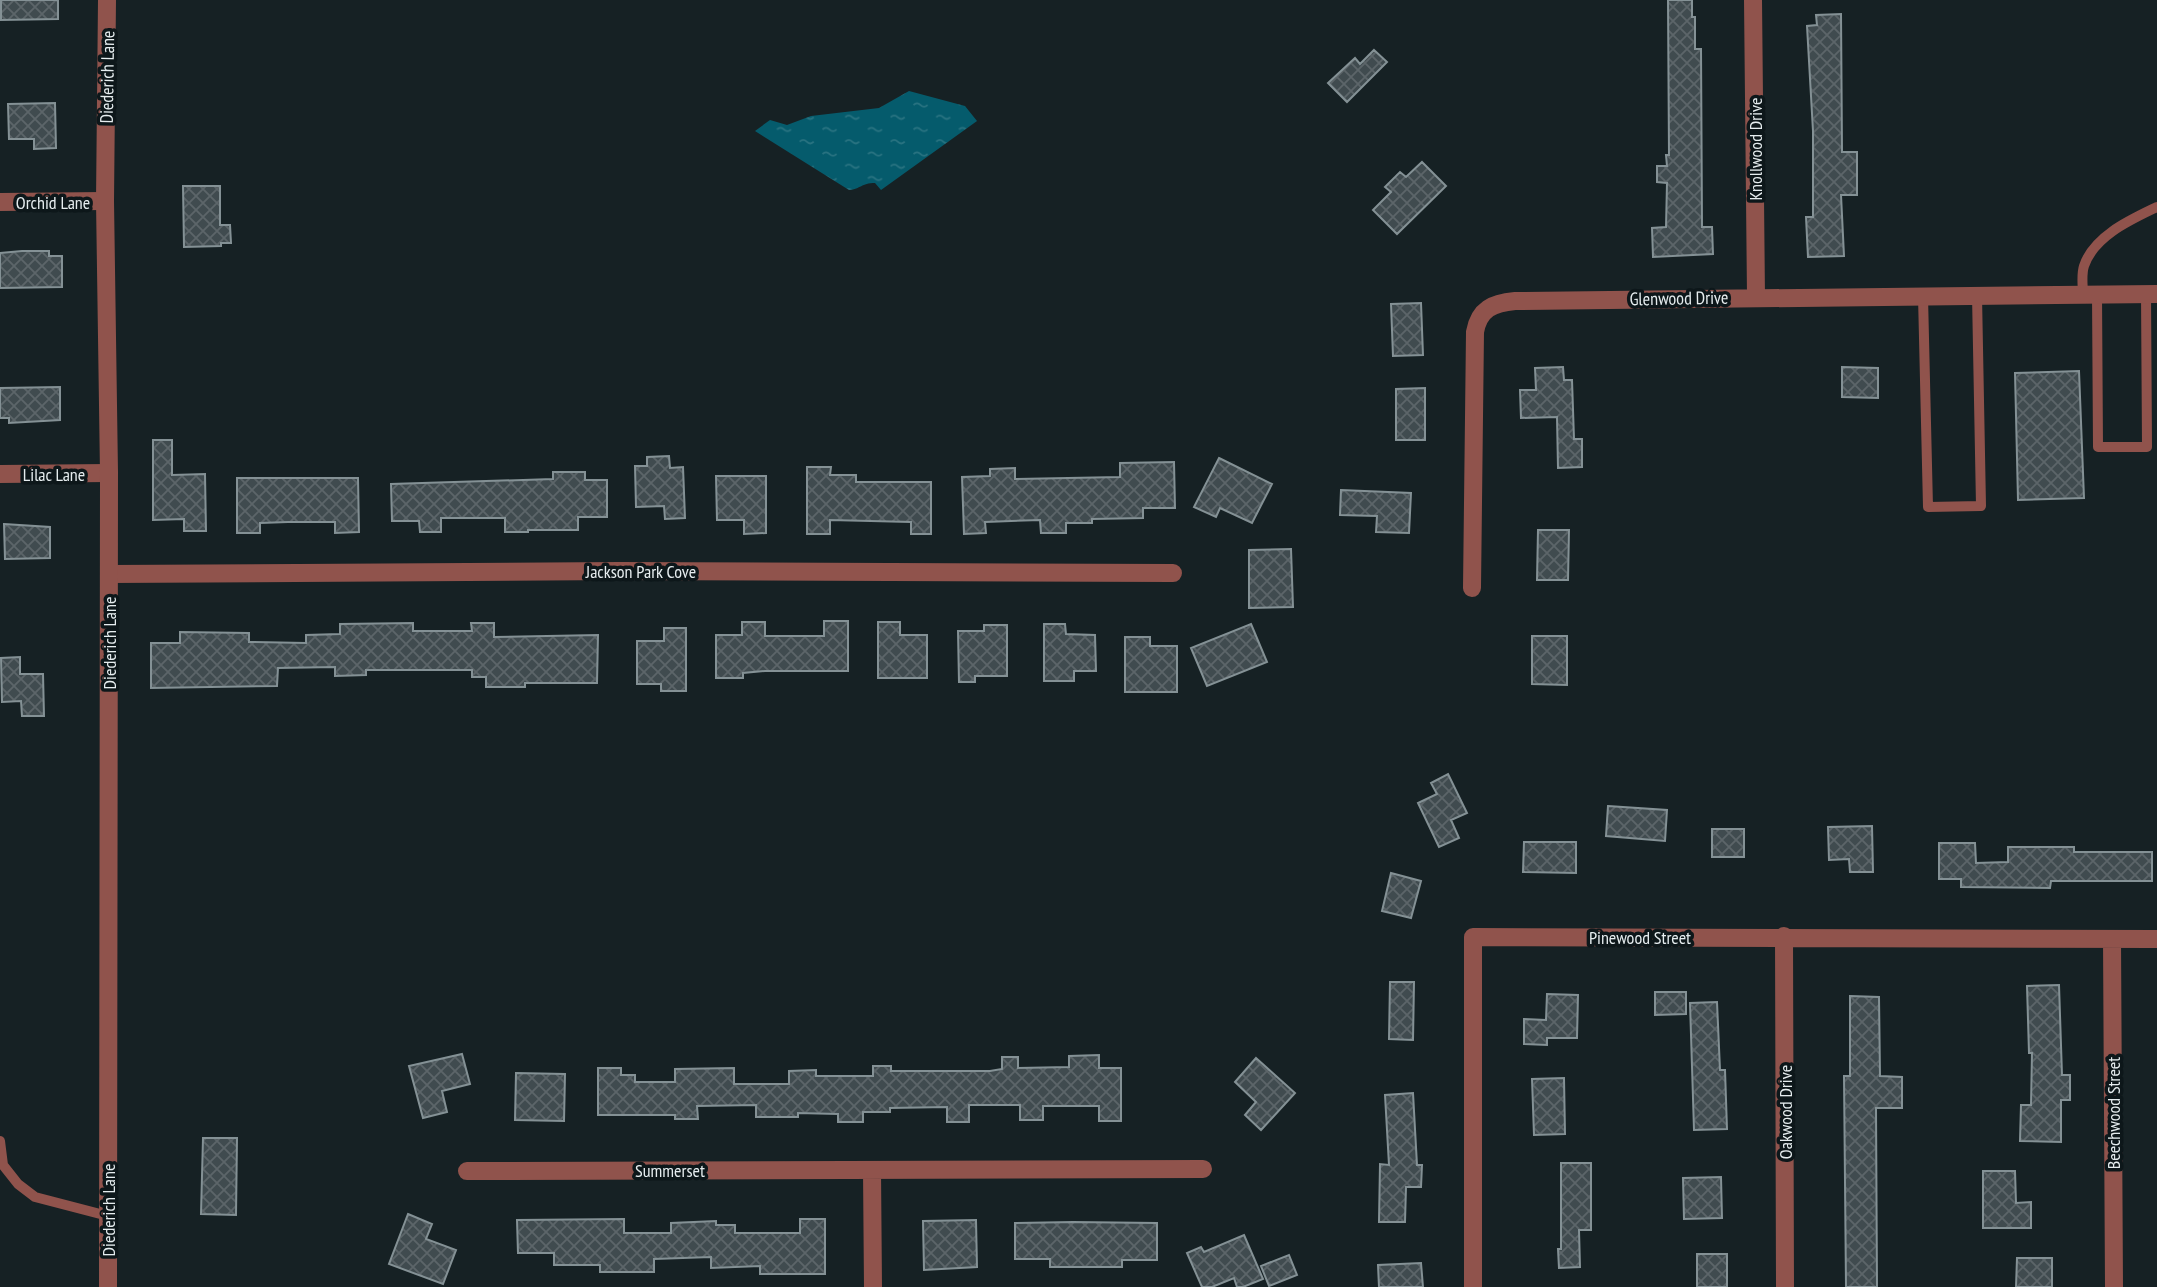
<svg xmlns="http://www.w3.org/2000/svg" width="2157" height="1287" font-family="'PT Sans Narrow',sans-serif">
	<defs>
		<pattern id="water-ripples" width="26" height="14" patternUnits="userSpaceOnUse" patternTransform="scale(1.75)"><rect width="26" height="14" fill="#055b6c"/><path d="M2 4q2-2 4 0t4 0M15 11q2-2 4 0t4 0" fill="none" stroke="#297381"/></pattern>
		<pattern id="building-cross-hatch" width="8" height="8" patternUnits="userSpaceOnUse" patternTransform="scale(1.75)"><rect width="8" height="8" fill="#404b4f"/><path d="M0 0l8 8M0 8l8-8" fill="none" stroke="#5c6569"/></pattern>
	</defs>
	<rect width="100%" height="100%" fill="#162124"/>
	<!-- water -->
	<path fill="url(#water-ripples)" d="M909,91L965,106L977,121L881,190L875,183C861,183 861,189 849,190L755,131L770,120L787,125L811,116L879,108Z"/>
	<!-- building -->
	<path fill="url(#building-cross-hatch)" stroke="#849195" stroke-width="2" d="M1,0H58V19L1,20Z
		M1668,0H1692V17H1695V49H1701L1702,227H1712L1713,254L1653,257L1652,228L1666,227L1667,183L1657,182V166H1667L1666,155H1669Z
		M1841,14L1842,152H1857V195H1841L1844,256L1808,257L1806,217H1813V131L1807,26L1817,25L1816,15Z
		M1374,50L1387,62L1347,102L1328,83L1355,58L1360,64Z
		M55,103L56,148L34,149V139H9L8,104Z
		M1422,162L1446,186L1397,234L1373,210L1391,192L1385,187L1400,172L1406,177Z
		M183,186H220V225H230L231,243H221V246L184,247Z
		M22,251H49V256H62V287L0,288V253Z
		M1421,303L1423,355L1393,356L1391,304Z
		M1563,367L1564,380H1572L1574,439H1582V467L1558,468L1557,417L1521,418L1520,390H1536L1535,368Z
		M1842,367L1878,368V398L1842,397Z
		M2079,371L2084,498L2018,500L2015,373Z
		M60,387V420L9,423V418H0V388Z
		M1425,388V440H1396V389Z
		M153,440H172V475L205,474L206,531H184V519L153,520Z
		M669,456L670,468L683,467L685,518L665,519L664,506L636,507L635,466H647V457Z
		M1219,458L1272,484L1252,523L1220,508L1216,517L1194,507Z
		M1174,462L1175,508H1143V518L1092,519V523H1066V533H1041L1040,520L985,522L986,533L964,534L962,477L990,476V469L1015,468V479L1120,477V463Z
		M807,467H831L830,475H856V482H931V534H911V522L830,520V534H807Z
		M553,472H585V480H607V517H578V530H528V532H505V518H441V532H420L419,521H392L391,484L553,479Z
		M716,476H766V533L744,534V520H717Z
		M237,478H358L359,532L335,533V522H288L260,523V533H237Z
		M1341,490L1411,493L1409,533L1376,532L1377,516L1340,515Z
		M4,524L50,527V558L5,559Z
		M1538,530H1569L1568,580H1537Z
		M1291,549L1293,607L1249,608V550Z
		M824,621H848V671H765L743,673V678H716V635H742V622H765V636H824Z
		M878,622H900V635H927V678H878Z
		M413,623V631H472L471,623H494V637L598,635L597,683H525V687H486V677H472V670H366V675L335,676V667L278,668L277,686L151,688V643H180V632L249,633V642L306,643V635L340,634V624Z
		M1044,624H1065L1066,634L1095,635L1096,671H1074V681H1044Z
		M1251,624L1267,662L1207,686L1191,648Z
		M984,625H1007V676H975V682H959L958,631H984Z
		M664,628H686V691H661V684H637V641H664Z
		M1532,636H1567V685L1532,684Z
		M1125,637H1150V646H1177V692H1125Z
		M20,657V674H43L44,716H22L21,701L2,702L1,658Z
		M1448,774L1467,813L1451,820L1459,838L1439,847L1418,803L1437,794L1431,783Z
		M1608,806L1667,810L1665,841L1606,836Z
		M1872,826L1873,872H1850L1849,859L1829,860L1828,827Z
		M1712,829H1744V857H1712Z
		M1524,842H1576V873L1523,872Z
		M1939,843H1975L1976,863L2008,862V847H2074V852H2152V881H2051L2050,888L1961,887V879H1939Z
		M1391,873L1421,881L1411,918L1382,911Z
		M1390,982H1414L1413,1040L1389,1039Z
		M2059,985L2062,1075H2070V1100H2061V1142L2020,1141L2021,1105H2031L2032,1053H2029L2027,986Z
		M1655,992H1686V1014L1655,1015Z
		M1547,994L1578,995L1577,1038H1547V1045L1524,1044V1019L1546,1020Z
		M1850,996L1879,997L1880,1076L1902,1077V1108H1876L1877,1287H1846L1844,1076H1850Z
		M1717,1002L1720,1070H1725L1727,1129L1694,1130L1690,1003Z
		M462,1054L470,1084L442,1091L447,1112L423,1118L409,1066Z
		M1099,1055V1068H1121V1121H1099V1106H1043V1120H1020V1105H969V1122H947V1107L890,1108V1112H863V1122H838V1114L798,1113V1117H756V1105L697,1106L698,1119H675V1115H598V1068H621V1075H635V1082H675V1069L734,1068V1084H789V1071L816,1070V1076H873V1066H891V1071H990L1002,1069V1057H1018V1068L1069,1067V1056Z
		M1256,1058L1295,1093L1261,1130L1245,1115L1256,1102L1235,1082Z
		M516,1073L565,1074L564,1121L515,1120Z
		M1564,1078L1565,1134L1534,1135L1532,1079Z
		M1413,1093L1417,1165H1422L1421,1187H1406L1405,1222H1379L1380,1164L1389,1165L1385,1095Z
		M203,1138H237L236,1215L201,1214Z
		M1561,1163H1591V1230H1579L1580,1267L1559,1268L1558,1249H1561Z
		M1983,1171H2015L2016,1203L2031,1202V1228H1983Z
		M1721,1177L1722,1218L1684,1219L1683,1178Z
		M408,1214L432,1224L426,1239L456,1250L443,1284L389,1264Z
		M624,1219V1233H671V1223L716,1221V1225H735V1233H800V1219H825V1274H760V1266L711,1268V1257L654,1259V1272H600V1265H554V1253H518L517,1220Z
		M976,1220L977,1267L924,1270L923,1221Z
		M1073,1222L1157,1223V1260H1122V1267H1050V1259H1015V1223Z
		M1244,1235L1263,1279L1243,1287H1237L1234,1278L1212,1287H1202L1187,1253L1201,1247L1204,1252Z
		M1697,1254H1727V1287H1697Z
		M1289,1255L1297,1275L1269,1286L1261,1266Z
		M2017,1258H2052V1287H2016Z
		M1421,1263L1423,1287H1379L1378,1265Z"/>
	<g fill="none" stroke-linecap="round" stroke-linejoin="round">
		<!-- service -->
		<path stroke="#90534c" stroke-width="10" d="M2083,295C2083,286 2081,275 2084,266C2094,236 2130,220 2157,207
			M2097,295L2098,447H2147L2146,294
			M1923,296L1928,507L1981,506L1977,295
			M0,1141L3,1165L18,1184L35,1197L108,1216"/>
		<!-- minor -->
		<path stroke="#90534c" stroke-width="18" d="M1753,0L1756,297
			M0,202L105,201
			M0,474L109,473
			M109,574L619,571L1173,573
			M1472,588L1475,332C1479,309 1493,303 1515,301L2157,294
			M1784,936L1785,1287
			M2112,939L2114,1287
			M872,1170L873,1287
			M467,1171L1203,1169
			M1473,1287V937L2157,939"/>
		<!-- tertiary -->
		<path stroke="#90534c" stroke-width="18" d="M107,0L105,201L109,473L108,1287"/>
	</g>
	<g text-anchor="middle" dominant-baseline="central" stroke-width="7" stroke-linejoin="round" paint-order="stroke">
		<!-- street labels -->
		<g font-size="18" fill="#e6edef" stroke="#0d171a">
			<text transform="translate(107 77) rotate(-89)">Diederich Lane</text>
			<text transform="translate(1755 149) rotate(-90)">Knollwood Drive</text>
			<text x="53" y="202">Orchid Lane</text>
			<text transform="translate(1679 298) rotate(-1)">Glenwood Drive</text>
			<text x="54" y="474">Lilac Lane</text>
			<text x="641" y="571">Jackson Park Cove</text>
			<text transform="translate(109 643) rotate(-90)">Diederich Lane</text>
			<text x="1640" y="937">Pinewood Street</text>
			<text transform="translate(1785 1112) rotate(-90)">Oakwood Drive</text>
			<text transform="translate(2113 1113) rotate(-90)">Beechwood Street</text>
			<text x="670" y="1170">Summerset</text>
			<text transform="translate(108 1210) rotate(-90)">Diederich Lane</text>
		</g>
	</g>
</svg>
